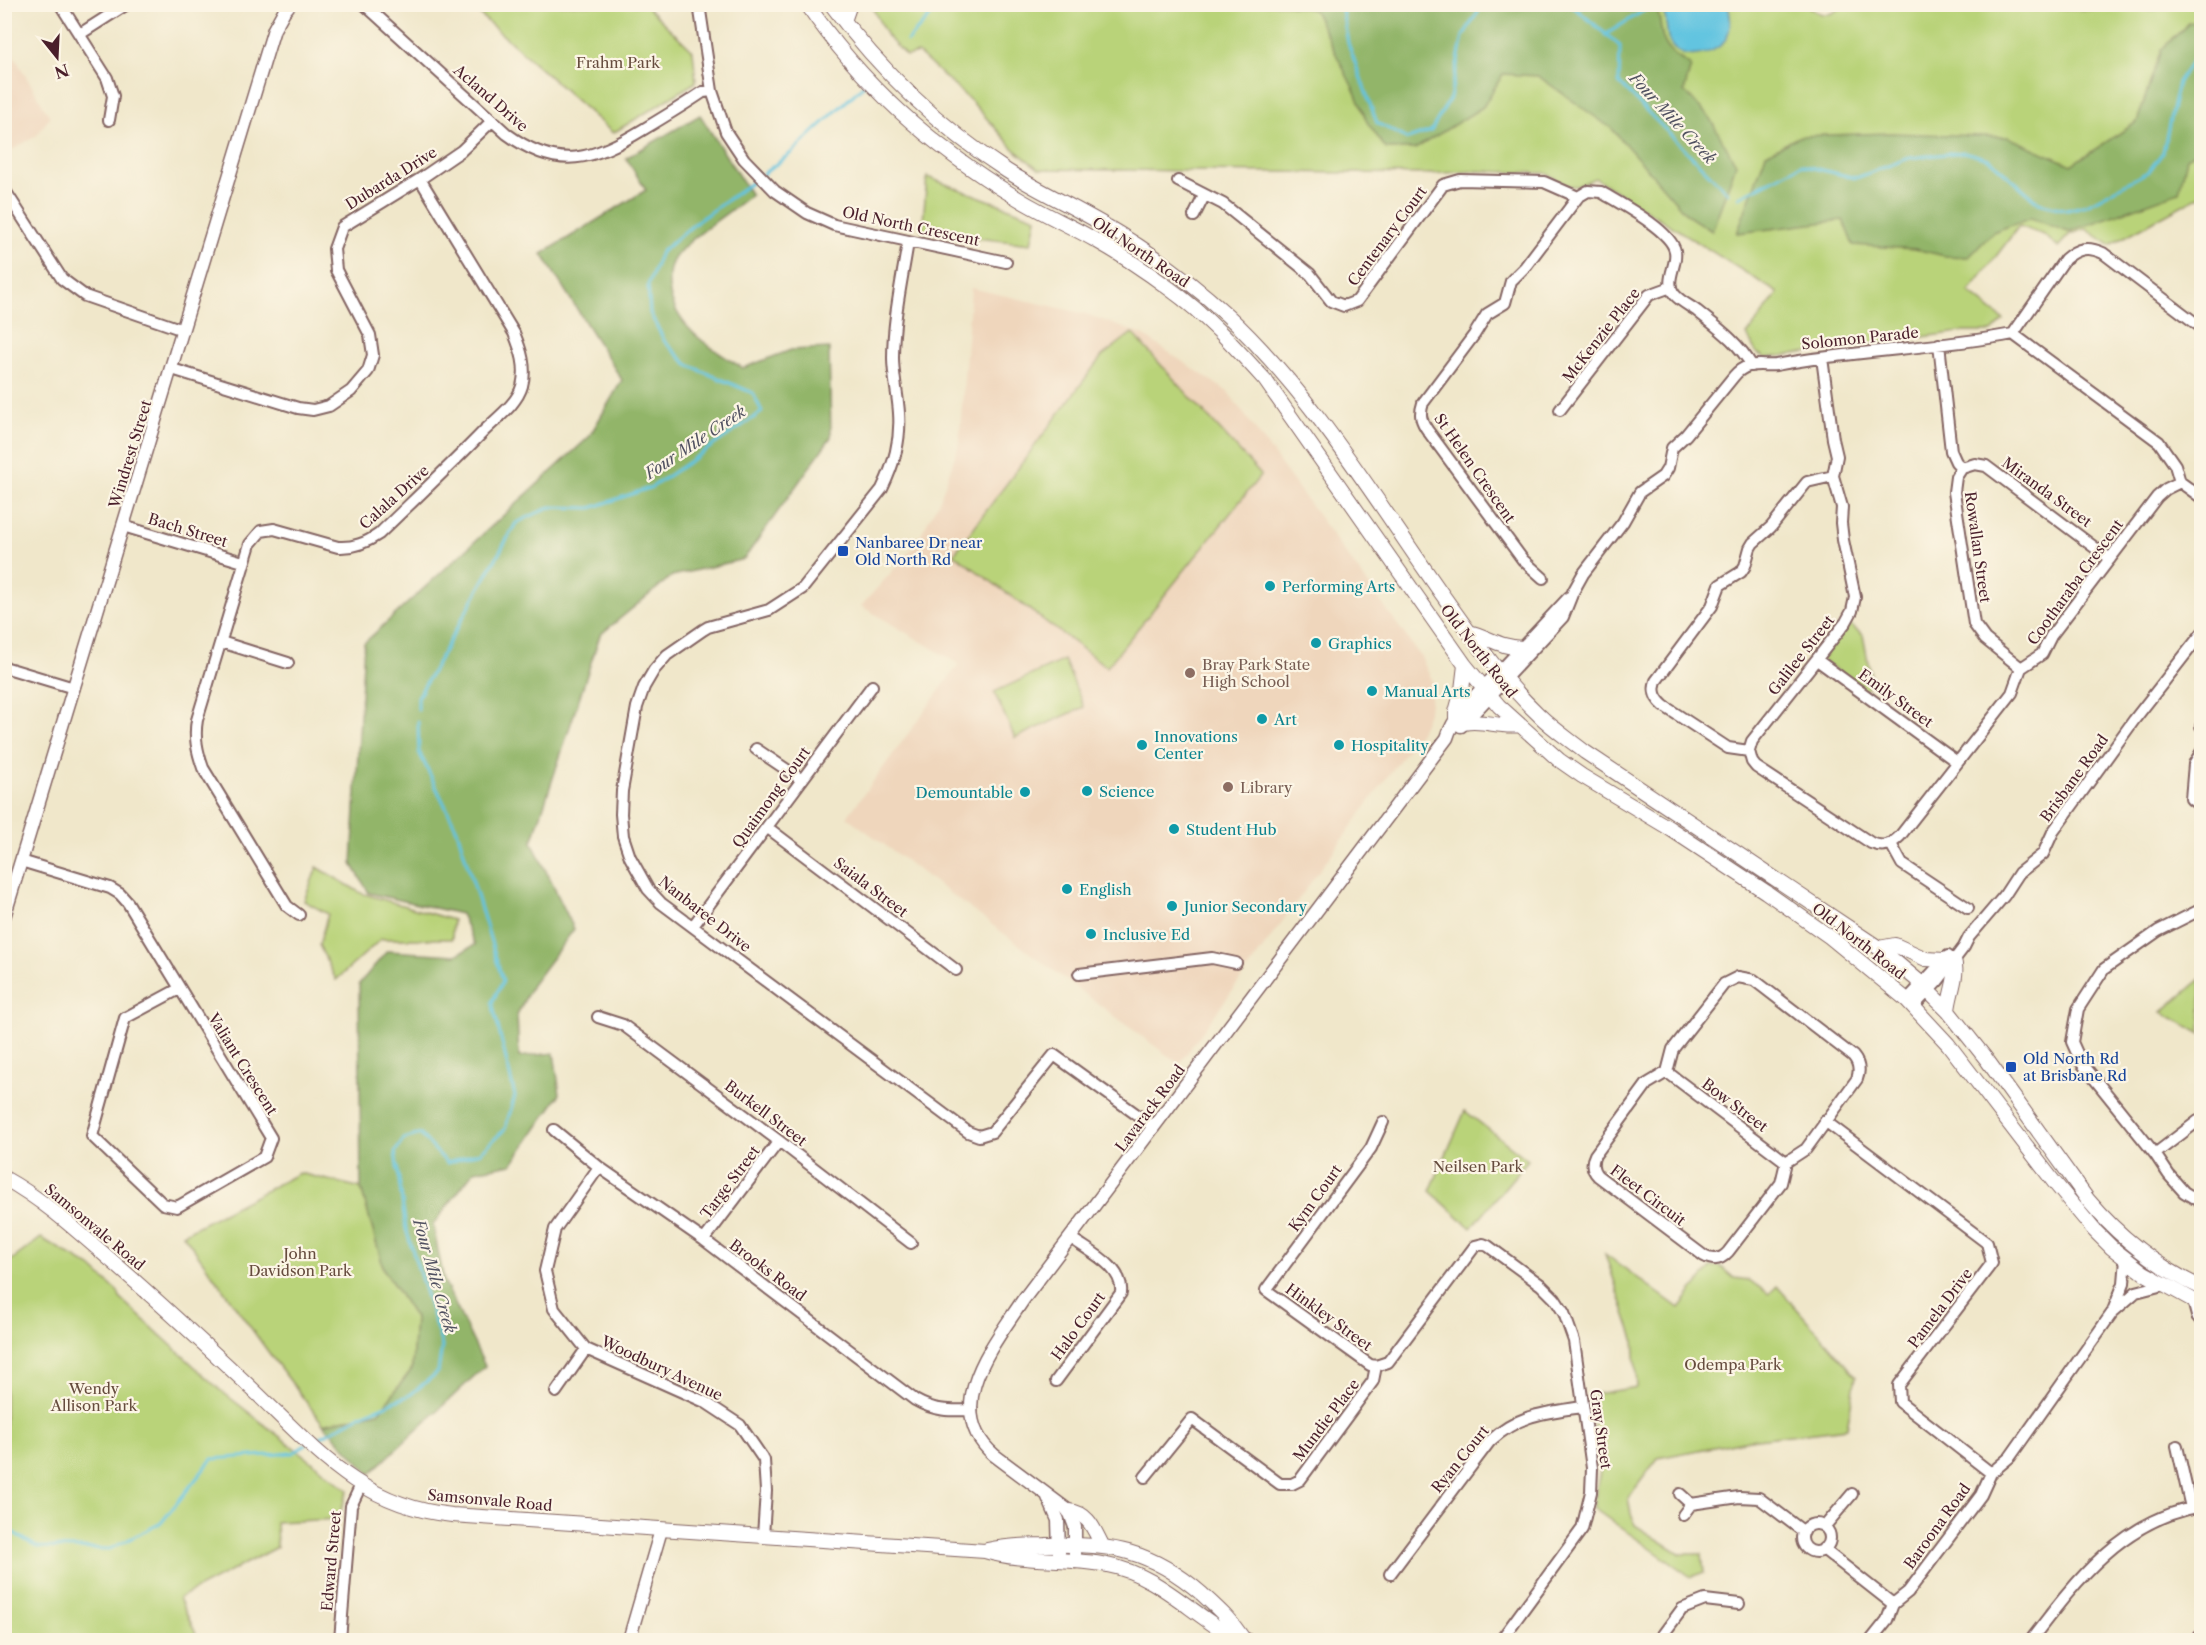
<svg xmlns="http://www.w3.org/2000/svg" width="2206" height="1645" font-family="'Libre Caslon Text',serif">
	<rect width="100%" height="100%" fill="#fcf5e5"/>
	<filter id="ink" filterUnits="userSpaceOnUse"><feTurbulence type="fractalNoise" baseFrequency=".0167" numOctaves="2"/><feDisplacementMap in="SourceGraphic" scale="12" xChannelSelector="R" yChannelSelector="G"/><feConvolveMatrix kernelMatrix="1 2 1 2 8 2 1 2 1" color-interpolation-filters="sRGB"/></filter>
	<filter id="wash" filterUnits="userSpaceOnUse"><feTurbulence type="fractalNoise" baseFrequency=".008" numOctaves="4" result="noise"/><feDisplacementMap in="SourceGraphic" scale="24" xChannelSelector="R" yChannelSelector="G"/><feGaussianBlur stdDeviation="1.35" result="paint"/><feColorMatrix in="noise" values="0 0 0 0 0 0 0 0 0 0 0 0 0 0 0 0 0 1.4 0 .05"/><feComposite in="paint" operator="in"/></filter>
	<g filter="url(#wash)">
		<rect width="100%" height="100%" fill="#f0e7ca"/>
		<!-- built -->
		<path fill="#efd6bc" d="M4,39L50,117L36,136L5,154Z
			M971,288L1086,314L1143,335L1228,392L1421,657L1433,683L1429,710L1420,732L1179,1064L847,817L959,664L861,606L914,547L940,499L959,444Z"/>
		<!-- green -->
		<path fill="#b9d379" stroke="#827952" stroke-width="1.5" d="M1806,4C1819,17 1832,18 1844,4H1961L2092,10L2102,8L2153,10L2164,8L2168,5H2201V195L2110,245L2086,229L2070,234L2058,247L2044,235L2019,226L1969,292L2004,320L1992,332H1960L1765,358L1756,352L1747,335L1778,293L1595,178L1577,186H1569L1545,173L1477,171L1428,174L1039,169L1016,151L972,102L918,53L906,56L887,36L871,5Z
			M469,5H645L693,51L696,82L613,133Z
			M927,177L1036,218L1031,244L922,232Z
			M1132,333L1261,475L1107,667L954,554L1102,356Z
			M1850,625L1863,635L1872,682L1865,691L1821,659Z
			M1064,660L1084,707L1015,738L994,692Z
			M317,867L361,893L453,920L452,939H381L336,980L319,945L328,914L304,901Z
			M2201,979V1034L2162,1012Z
			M1465,1111L1528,1160L1471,1228L1430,1191Z
			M299,1173L361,1188L384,1270L415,1318L412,1369L379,1412L323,1424L272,1357L183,1234Z
			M41,1238L91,1267L118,1292L120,1298L220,1390L348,1490L338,1519L276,1522L277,1547L179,1598L199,1640H5V1265Z
			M1605,1254L1679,1308L1711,1267L1720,1266L1734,1278L1749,1280L1769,1294L1777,1286L1856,1376L1847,1428L1749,1440L1658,1458L1628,1498L1631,1514L1635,1525L1681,1554H1702L1704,1572L1691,1577L1593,1508L1600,1471L1590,1395L1637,1387L1634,1339Z"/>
		<!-- forest -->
		<path fill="#92b569" stroke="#6e6a4a" stroke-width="1.5" d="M1288,5H1655C1662,19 1659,26 1663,38C1667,52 1680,59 1691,66L1684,91L1709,117L1736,164L1712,231L1688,216L1612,129L1538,76L1503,74L1483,107L1415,149H1386L1367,122L1355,92L1314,10Z
			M2201,21V148L2187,158L2179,192L2068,232L2031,218L1993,232L1969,257L1945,256L1915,249L1853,245L1843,220L1737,233L1766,154L1800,136L1891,133L2008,137L2071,165L2137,122L2161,50L2189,23Z
			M700,115L751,195C730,212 701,230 682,249C670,261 668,270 669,286C672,326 712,349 743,368L791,350L829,348L831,437L744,559L672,576L600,635L532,842L574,929L532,985L517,1015L519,1057L554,1053L560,1094L512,1164L474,1171L433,1225L444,1281L485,1366L370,1474L323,1424L379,1412L412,1369L415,1318L384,1270L361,1188L359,984L387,951L456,955L475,945L461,914L369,893L352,864L364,643L589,437L622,380L542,254L646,190L626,158Z"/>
		<!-- water -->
		<path fill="#62c4e0" stroke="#567286" stroke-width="1.5" d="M1659,5H1728C1731,16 1732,26 1727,37C1720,52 1692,61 1677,51C1665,43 1668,29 1665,17C1664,13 1661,8 1659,5Z"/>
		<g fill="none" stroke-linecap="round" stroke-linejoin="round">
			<!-- stream -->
			<path stroke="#62c4e0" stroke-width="3" d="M1341,4L1348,43L1377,123L1408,139L1431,131L1450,98L1463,36L1483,4
				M1570,4L1620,46L1619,83L1728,193
				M1605,35L1654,4
				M907,41L938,8L944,4
				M763,174L791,153L866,83
				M1739,197L1801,165L1856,178L1909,158L1964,152L1989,159L2039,203L2067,210L2087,205L2149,171L2163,152L2178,82L2202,46
				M418,709V697L516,523L550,507L591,508L652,487L762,412L753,393L688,365L665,342L650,313L648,285L661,252L699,220L758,178
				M312,1442L359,1416L410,1395L438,1372L442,1346L406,1229L395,1152L404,1139L420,1134L447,1163L481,1152L505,1129L515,1096L492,1002L503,981L457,830L419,752L418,722
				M4,1527L37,1547L110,1549L161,1523L212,1459L293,1453L306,1445"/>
		</g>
	</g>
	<g filter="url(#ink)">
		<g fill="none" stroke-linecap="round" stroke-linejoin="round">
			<!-- minor casing -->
			<g stroke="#846563" stroke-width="14">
				<path id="minor" d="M60,4L107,78L113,96L109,120
					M364,4L507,134C559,172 593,160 644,129C664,117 684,105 703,92L712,91
					M699,4L712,91L726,132L744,159L775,191L807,213L834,225L1006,262
					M80,34L127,4
					M1178,181L1223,204L1310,274L1331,301L1344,306L1357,301L1443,185L1460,180L1544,182L1578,197
					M4,189L62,279L85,296L183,330
					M1194,216L1204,196
					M908,242C902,280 893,319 893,358C893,376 898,395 899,413C901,441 894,464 882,489L803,588L769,610L708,627L703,630L667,655L654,670L644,687L637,707L622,791L621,814L623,836L630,857L648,889L661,903L968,1132L979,1136L992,1132L1054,1055L1154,1127
					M2013,334L2065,259C2078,248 2088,246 2103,253L2202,328
					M1939,344L1951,451L1956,462L1962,468
					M172,369L298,408L313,410L329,406L351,391L368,371L373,355L370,335L336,270L334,249L342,227L420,179L461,151L492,121
					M1560,410L1649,295L1671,287
					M1962,468L1956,477L1954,492L1974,624L1985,639L2021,668
					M1962,468L1975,464L1986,466L2110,559
					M1833,476L1807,482L1771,527L1753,543L1750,548L1745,566L1741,572L1720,585L1712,606L1656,681C1652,692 1656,699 1664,706L1728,748L1749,751L1752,762L1756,767L1871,843C1884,848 1891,845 1900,836L2012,693L2021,668L2042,654L2051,636L2157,497L2166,489L2180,482
					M123,526L243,562
					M1543,578L1523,560L1428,431C1421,421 1419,415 1423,403L1474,335L1487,314L1505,303L1511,281L1525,267L1578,197L1588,191L1601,192C1619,203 1671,230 1675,251C1678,265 1663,281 1675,295C1680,301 1690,306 1697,311C1718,328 1738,342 1752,366
					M221,642L288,663
					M1817,660L1957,762
					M4,667L74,688
					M1499,672L1569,597
					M1505,679L1563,617L1573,592L1583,574L1623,522L1640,492L1663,476L1668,468L1672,448L1686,435L1734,376C1738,371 1742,368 1749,366C1758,364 1767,366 1776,365C1854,350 1935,349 2013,334L2159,442L2175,465L2180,482L2202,498
					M2201,726L2202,727
					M756,749L802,780
					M1749,751L1752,741L1846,622L1852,611L1855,597L1843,540L1841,523L1842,507L1833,476L1837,456L1833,439L1822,358
					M2202,751L2194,764L2191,799L2202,807
					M768,828L956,970
					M1891,844L1902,864L1968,908
					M21,861L110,888L120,894L128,903L271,1138L264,1157L177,1207L163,1204L92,1136L125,1018L179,989
					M2202,909L2158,931L2104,969L2078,1009L2072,1042L2081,1062L2155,1154L2169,1175L2184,1192L2202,1203
					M299,915L287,906L203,768C197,751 194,737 197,720L250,544L261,531L274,529L338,547C354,548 366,543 379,534C414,500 450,466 484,431C497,418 517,404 522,386C527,367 521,350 514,333L420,179
					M693,926L872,686
					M1079,974L1212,958L1236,963
					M1738,977L1754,980L1853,1056C1859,1063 1860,1071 1857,1079L1806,1149L1786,1162L1781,1183L1728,1252C1721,1260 1713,1261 1704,1256L1598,1176C1592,1170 1591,1163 1595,1155L1647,1084L1667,1072L1673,1049L1724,984Z
					M1907,1000L1948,956
					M1914,1006L1938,981L1964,947L1969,937L2004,896L2019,873L2043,854L2053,832L2134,720L2202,633
					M598,1017L623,1025L779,1141L911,1243
					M1667,1072L1786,1162
					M1825,1121L1987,1243L1992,1263L1899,1385L1900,1402L1991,1473
					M554,1130L599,1167L704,1240L915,1400C934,1411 950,1411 972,1410
					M2155,1154L2198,1121
					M599,1167L555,1229L545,1271L554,1309L586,1349L705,1402L740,1425L764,1460L766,1491L763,1536
					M704,1240L779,1141
					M2193,1301L2197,1316L2202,1322
					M2114,1311L2136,1292L2163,1285
					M1376,1366L1370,1365L1266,1290L1371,1148L1383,1122
					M1056,1381L1121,1293C1124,1267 1090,1252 1071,1238
					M556,1392L586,1349
					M2177,1446L2191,1508
					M1145,1477L1192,1419L1280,1484H1292L1300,1480L1373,1381L1376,1366L1388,1362L1475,1246L1483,1244L1488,1246L1541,1285L1555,1299L1564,1313L1574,1341L1592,1468L1591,1492L1582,1529L1501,1640
					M1680,1494L1691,1504L1683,1515
					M1691,1504L1739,1497L1759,1498L1804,1532
					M1802 1538a14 14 0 1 1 28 0a14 14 0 1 1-28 0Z
					M1825,1526L1852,1494
					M1823,1549L1893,1604
					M1390,1574L1490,1441C1520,1414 1543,1413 1582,1407
					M340,1640L351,1506L361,1485
					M1659,1640L1682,1609L1705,1600L1739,1604
					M1871,1640L1887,1620L1893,1604L1908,1592L1981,1495L1991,1473L2010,1457L2112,1313L2124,1283L2126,1259
					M2031,1640C2076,1581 2122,1519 2202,1506
					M2196,1640L2202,1634"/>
			</g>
			<!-- tertiary casing -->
			<g stroke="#846563" stroke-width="15">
				<path id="tertiary" d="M1461,726L1505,679
					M4,917L274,29L284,11L290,4
					M1048,1497L1058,1520L1059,1553
					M1075,1562V1527L1069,1511L994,1455C940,1408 994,1344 1023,1300L1447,738C1454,713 1481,691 1499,672
					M629,1640L661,1530"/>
			</g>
			<!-- secondary casing -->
			<g stroke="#846563" stroke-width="16">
				<path id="secondary" d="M807,4C861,84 935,149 1017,198C1043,214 1071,226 1097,241C1122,255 1147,272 1170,289C1205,314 1236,348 1265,380L1465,665L1499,706L1559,760L1582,776L1669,828L1766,892L1830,937L1907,1000L1948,1044L2054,1182L2094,1230L2112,1248L2144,1273L2202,1305
					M831,4C880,70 938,126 1007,171C1037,190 1070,205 1101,223C1146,249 1189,280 1227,315C1313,395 1377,502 1444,597C1474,639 1502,680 1539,715C1553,729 1570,740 1585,752L1879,948L1916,979L1948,1011L1987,1060L2088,1200C2120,1238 2157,1267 2202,1288
					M844,21L850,4
					M1469,632C1488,637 1502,648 1523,648
					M1456,721V712L1462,690L1465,665
					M1464,723C1483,719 1500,728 1519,725
					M1879,948L1895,945L1926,959L1945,960
					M1948,1011C1949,995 1959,975 1954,960
					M4,1178C42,1199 73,1227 105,1255C154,1297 200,1340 247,1384C312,1445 358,1506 452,1515L985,1551C1024,1563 1066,1557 1107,1565C1151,1573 1181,1603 1217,1627C1226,1633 1237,1634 1246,1640
					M1069,1511C1089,1513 1094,1530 1102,1545
					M987,1550C1006,1546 1025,1545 1045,1545C1111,1543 1151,1550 1202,1594C1219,1610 1229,1618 1242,1637"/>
			</g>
			<!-- minor -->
			<use href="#minor" stroke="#fff" stroke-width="10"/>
			<!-- tertiary -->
			<use href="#tertiary" stroke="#fff" stroke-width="12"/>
			<!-- secondary -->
			<use href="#secondary" stroke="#fff" stroke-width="14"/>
		</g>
	</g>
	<!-- markers -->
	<g fill="#1a4fb4" stroke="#fcf5e5" stroke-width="2">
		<rect x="837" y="545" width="12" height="12" rx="3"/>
		<rect x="2005" y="1061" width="12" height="12" rx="3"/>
	</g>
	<g fill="#0f9aa8" stroke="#fcf5e5" stroke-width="2">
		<circle cx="1270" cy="586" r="6"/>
		<circle cx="1316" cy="643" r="6"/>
		<circle cx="1372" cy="691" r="6"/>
		<circle cx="1262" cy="719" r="6"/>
		<circle cx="1142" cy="745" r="6"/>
		<circle cx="1339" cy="745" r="6"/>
		<circle cx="1087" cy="791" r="6"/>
		<circle cx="1025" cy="792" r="6"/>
		<circle cx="1174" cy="829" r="6"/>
		<circle cx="1067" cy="889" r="6"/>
		<circle cx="1172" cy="906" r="6"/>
		<circle cx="1091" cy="934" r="6"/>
	</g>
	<g fill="#8d6e63" stroke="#fcf5e5" stroke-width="2">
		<circle cx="1190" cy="673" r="6"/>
		<circle cx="1228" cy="787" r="6"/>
	</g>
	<g text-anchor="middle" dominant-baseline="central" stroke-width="4.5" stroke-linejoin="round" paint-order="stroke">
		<!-- park labels -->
		<g font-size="15" fill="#664c3e" stroke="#fcf5e5">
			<text x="618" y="62">Frahm Park</text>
			<text x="1478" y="1166">Neilsen Park</text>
			<text x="300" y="1253">John<tspan x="300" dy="17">Davidson Park</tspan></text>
			<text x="1733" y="1364">Odempa Park</text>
			<text x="94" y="1388">Wendy<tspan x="94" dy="17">Allison Park</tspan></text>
		</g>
		<!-- street labels -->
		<g font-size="15" fill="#4a1f2b" stroke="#fcf5e5">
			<text transform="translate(491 98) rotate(41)">Acland Drive</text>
			<text transform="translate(391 178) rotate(-32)">Dubarda Drive</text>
			<text transform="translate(911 226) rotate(12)">Old North Crescent</text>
			<text transform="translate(1387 236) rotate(-53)">Centenary Court</text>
			<text transform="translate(1141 252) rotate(34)">Old North Road</text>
			<text transform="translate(1601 335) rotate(-52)">McKenzie Place</text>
			<text transform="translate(1860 338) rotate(-6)">Solomon Parade</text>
			<text transform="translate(130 454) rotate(-73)">Windrest Street</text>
			<text transform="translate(1475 468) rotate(55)">St Helen Crescent</text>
			<text transform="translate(2047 492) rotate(36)">Miranda Street</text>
			<text transform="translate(394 497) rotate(-42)">Calala Drive</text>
			<text transform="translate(188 530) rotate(17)">Bach Street</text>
			<text transform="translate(1978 547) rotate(82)">Rowallan Street</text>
			<text transform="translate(2075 582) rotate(-54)">Cootharaba Crescent</text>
			<text transform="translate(1479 651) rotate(52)">Old North Road</text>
			<text transform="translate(1801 655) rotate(-52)">Galilee Street</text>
			<text transform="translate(1896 698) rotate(36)">Emily Street</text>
			<text transform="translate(2074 778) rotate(-54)">Brisbane Road</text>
			<text transform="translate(771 797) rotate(-54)">Quaimong Court</text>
			<text transform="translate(871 887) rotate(37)">Saiala Street</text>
			<text transform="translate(705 914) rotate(38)">Nanbaree Drive</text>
			<text transform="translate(1859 941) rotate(38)">Old North Road</text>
			<text transform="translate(243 1064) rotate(58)">Valiant Crescent</text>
			<text transform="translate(1735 1105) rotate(37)">Bow Street</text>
			<text transform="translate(1150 1108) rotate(-53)">Lavarack Road</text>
			<text transform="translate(766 1113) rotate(37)">Burkell Street</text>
			<text transform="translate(730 1182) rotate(-53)">Targe Street</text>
			<text transform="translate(1648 1195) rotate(37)">Fleet Circuit</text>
			<text transform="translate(1315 1198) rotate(-54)">Kym Court</text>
			<text transform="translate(95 1227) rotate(40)">Samsonvale Road</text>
			<text transform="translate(768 1270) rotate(37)">Brooks Road</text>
			<text transform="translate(1940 1308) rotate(-53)">Pamela Drive</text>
			<text transform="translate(1329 1317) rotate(36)">Hinkley Street</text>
			<text transform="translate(1078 1326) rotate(-54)">Halo Court</text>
			<text transform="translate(662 1368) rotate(25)">Woodbury Avenue</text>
			<text transform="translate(1326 1420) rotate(-53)">Mundie Place</text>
			<text transform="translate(1601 1429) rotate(82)">Gray Street</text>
			<text transform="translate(1460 1459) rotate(-51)">Ryan Court</text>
			<text transform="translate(490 1500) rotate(5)">Samsonvale Road</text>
			<text transform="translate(1937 1526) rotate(-54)">Baroona Road</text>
			<text transform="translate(331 1561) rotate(-85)">Edward Street</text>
		</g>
		<!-- transit labels -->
		<g font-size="15" fill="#164399" stroke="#fcf5e5" text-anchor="start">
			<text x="855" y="542">Nanbaree Dr near<tspan x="855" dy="17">Old North Rd</tspan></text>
			<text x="2023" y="1058">Old North Rd<tspan x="2023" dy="17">at Brisbane Rd</tspan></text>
		</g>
		<!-- culture labels -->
		<g font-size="15" fill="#0d838f" stroke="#fcf5e5" text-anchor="start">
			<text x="1282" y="586">Performing Arts</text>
			<text x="1328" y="643">Graphics</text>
			<text x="1384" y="691">Manual Arts</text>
			<text x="1274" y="719">Art</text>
			<text x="1154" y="736">Innovations<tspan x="1154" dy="17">Center</tspan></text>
			<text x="1351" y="745">Hospitality</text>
			<text x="1099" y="791">Science</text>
			<text x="1013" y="792" text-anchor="end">Demountable</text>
			<text x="1186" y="829">Student Hub</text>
			<text x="1079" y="889">English</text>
			<text x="1184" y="906">Junior Secondary</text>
			<text x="1103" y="934">Inclusive Ed</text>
		</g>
		<!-- education labels -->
		<g font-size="15" fill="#785e54" stroke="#fcf5e5" text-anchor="start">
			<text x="1202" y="664">Bray Park State<tspan x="1202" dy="17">High School</tspan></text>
			<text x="1240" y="787">Library</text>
		</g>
		<!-- water labels -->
		<g font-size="16" font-style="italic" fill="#515161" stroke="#fcf5e5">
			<text transform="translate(1673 118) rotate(47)">Four Mile Creek</text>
			<text transform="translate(695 442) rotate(-34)">Four Mile Creek</text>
			<text transform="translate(435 1276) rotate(74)">Four Mile Creek</text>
		</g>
	</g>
	<!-- margin -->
	<rect width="2206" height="1645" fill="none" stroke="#fcf5e5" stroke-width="24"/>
	<!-- north arrow -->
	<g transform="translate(57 57) rotate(162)" stroke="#fcf5e5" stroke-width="4.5" paint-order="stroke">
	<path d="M0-4.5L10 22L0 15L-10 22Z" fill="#4a1f2b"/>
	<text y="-9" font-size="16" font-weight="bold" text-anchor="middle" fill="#4a1f2b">N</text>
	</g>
</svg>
